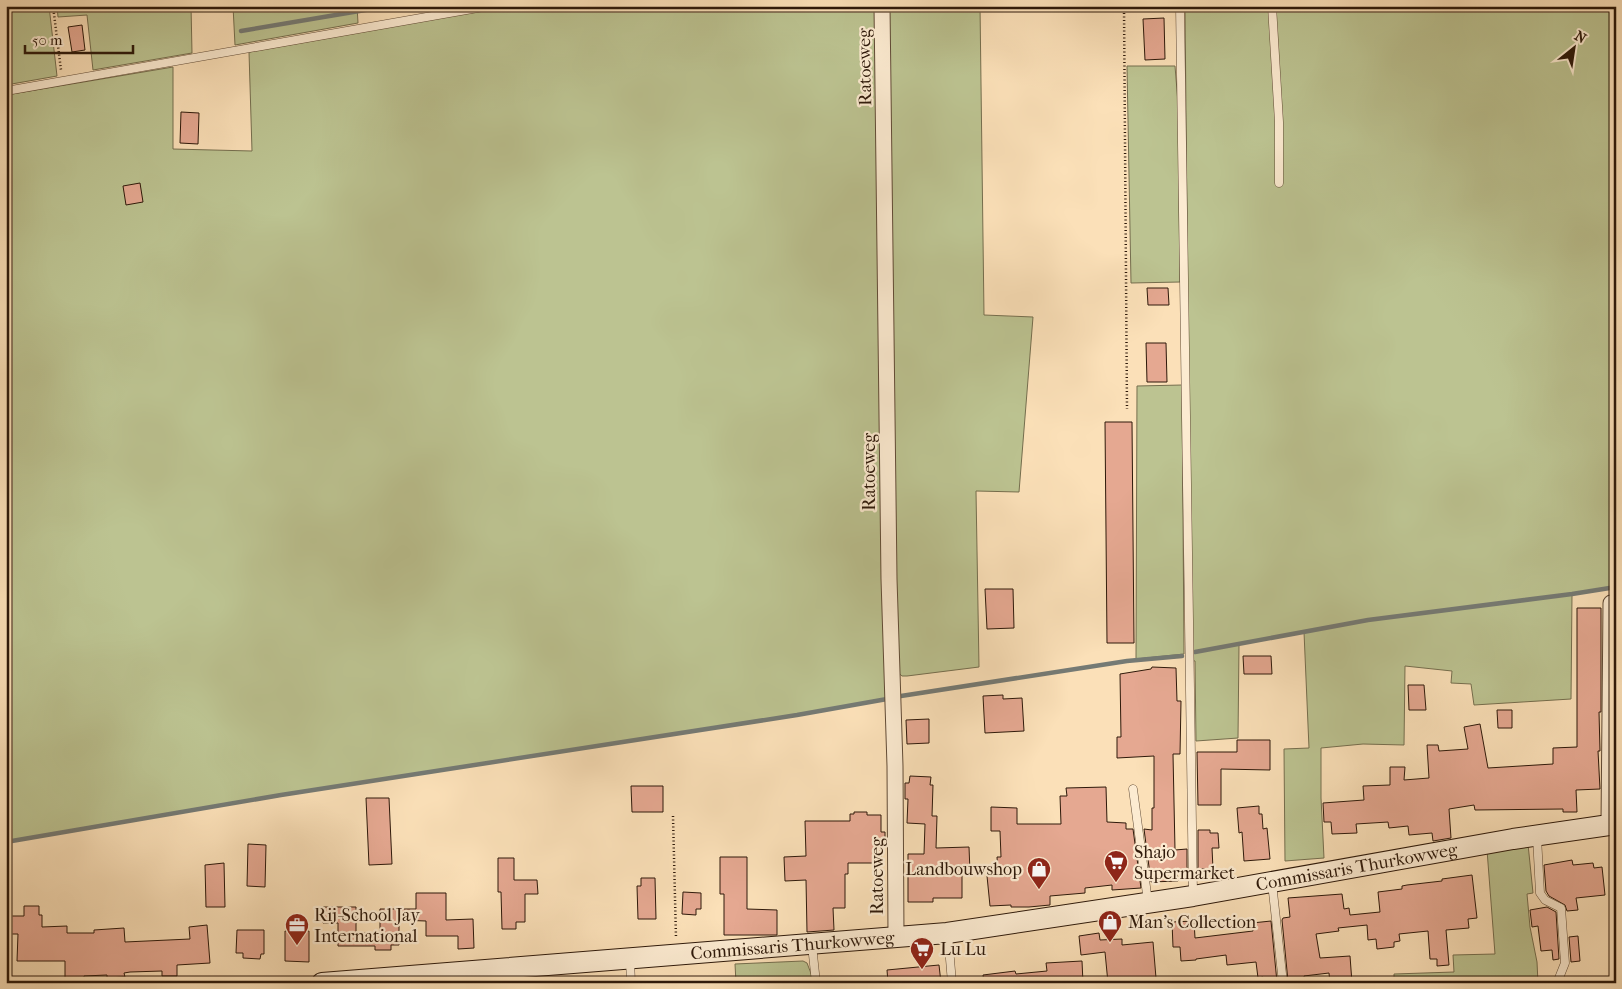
<svg xmlns="http://www.w3.org/2000/svg" width="1622" height="989" font-family="'IM FELL French Canon',serif">
	<rect width="100%" height="100%" fill="#fbe0b8"/>
	<filter id="stains"><feTurbulence type="fractalNoise" baseFrequency=".004" numOctaves="4"/><feColorMatrix values="0 0 0 0 .2 0 0 0 0 .09 0 0 0 0 .02 0 0 0 .5 -.17"/></filter>
	<radialGradient id="worn" r=".72"><stop offset=".6" stop-color="#630" stop-opacity="0"/><stop offset="1" stop-color="#630" stop-opacity=".3"/></radialGradient>
	<!-- green -->
	<path fill="#bcc391" stroke="#756e4e" d="M6,6H49L57,76L6,85Z
		M57,6H191L192,53L93,70L87,15L58,17Z
		M233,6H357L358,23L235,45Z
		M509,6H878L887,699L797,715L281,795L6,842V95L173,67V149L252,151L249,52Z
		M888,6H980L984,315L1033,317L1019,492L976,491L979,667L907,676H902L896,671Z
		M1185,6H1616V587L1572,595L1571,699L1474,705L1471,684L1451,683L1452,671L1405,666L1404,745L1363,744L1321,748V798L1324,858L1285,861L1284,749L1309,748L1304,632L1239,644L1238,738L1196,741L1195,661L1191,660V653Z
		M1127,66H1175L1178,103L1180,282L1131,283Z
		M1182,385L1184,654L1136,659L1137,386Z
		M1528,844L1533,893L1527,894L1530,927L1537,962L1538,983H1394V974L1454,972L1453,955L1495,954L1487,850Z
		M803,961L807,963L812,976L813,983H736L735,964Z"/>
	<g fill="none" stroke-linecap="round" stroke-linejoin="round">
		<!-- stream -->
		<path stroke="#757a74" stroke-width="4.5" d="M241,31L389,6
			M1195,652L1368,620L1572,594L1616,587
			M901,696L1127,661L1182,656
			M6,842L281,795L797,715L887,699"/>
	</g>
	<!-- building -->
	<path fill="#e5a891" stroke="#2e190a" d="M1164,18L1165,59L1145,60L1143,19Z
		M82,25L85,50L72,52L68,27Z
		M181,112L199,113L198,144L180,143Z
		M140,183L143,202L126,205L123,186Z
		M1147,288H1168L1169,305H1148Z
		M1146,343H1166L1167,382H1147Z
		M1105,422H1132L1134,643H1107Z
		M985,589H1013L1014,628L987,629Z
		M1577,608H1601V712H1599L1600,751H1598L1600,789L1576,790L1577,812H1563V809L1475,810L1474,805L1449,809L1451,838L1433,841L1432,833L1409,835L1408,826L1389,828L1388,822L1356,824L1357,833L1332,834L1331,822H1324L1323,803L1364,800L1363,786L1390,785V767H1405L1404,780L1429,778L1427,745H1438L1439,751L1468,749L1464,727L1480,724L1488,768L1553,764V748L1577,747Z
		M1243,656H1271L1272,674H1244Z
		M1152,667L1176,668L1177,701H1181L1180,754H1173L1175,850L1187,849V870H1177L1178,881L1151,882L1144,829L1152,830V808H1154V756L1117,758V737H1121L1120,674L1151,669Z
		M1408,685H1424L1426,710H1409Z
		M1003,695V699L1022,698L1024,731L985,733L983,696Z
		M1497,710H1512V728H1498Z
		M929,719V743L907,744L906,720Z
		M1237,740H1270V770L1221,769V805H1198L1197,752H1237Z
		M910,776L931,777L930,785H933L932,816H937L936,848L969,847L970,872H962V898H933V902H908V854H924L925,824L907,823L908,799H905V783H909Z
		M631,786H663V812H632Z
		M1106,787L1107,822L1126,823V829H1133L1141,888L1112,890V885L1085,888V893L1050,896V905L1029,907H1011V905L990,906L987,876L998,875L997,857H1001L1000,831H991V807L1017,808V824H1061L1060,796H1067L1066,788Z
		M366,798H389L392,864L369,865Z
		M1259,806V814H1262L1263,829L1267,828L1270,859L1244,861L1242,832L1239,833L1237,808Z
		M854,812H867V815H881V832H885V844H881V863H848V874H845V908H833L834,930L807,932L806,880L785,881L784,857L806,856L805,821H850V814H854Z
		M1198,830H1210V833H1218L1219,848H1212L1213,869H1198Z
		M248,844L266,845L265,887L247,886Z
		M720,857H747V909L777,910V935H724V894H720Z
		M498,858H514V880H537L538,894H525V922H516V929H502L501,892H498Z
		M1572,860L1573,865L1593,863L1594,868L1602,867L1605,895L1576,898L1578,910L1567,911L1565,905L1549,896L1546,891L1544,865Z
		M224,863L225,907H206L205,865Z
		M1472,875L1477,918L1468,919L1469,928L1446,930L1449,965L1437,966V959H1430L1428,931L1399,934L1400,941L1394,942V947L1377,949L1376,939L1368,940L1367,925L1338,928L1339,931L1316,934L1320,958L1350,956L1352,983H1330L1329,973L1304,976L1305,983H1291V981H1288L1282,920L1283,918L1290,917L1288,898L1342,894L1344,909L1349,908L1350,915L1380,912L1378,892L1402,889V886L1407,885L1442,881V879Z
		M641,878H655L656,919H638L637,886H641Z
		M683,892L701,893V909H696V915L682,914Z
		M416,893H446V920L473,919L474,948L458,949V936H426V921L399,920V945H391V950H375V946H338V923H323V907H356V933H380V909H416Z
		M24,906H39V915H42V927L67,926V933H94V930L124,928L125,942L190,939L189,927L207,925L210,963L177,965V976H162V971L130,972L124,973L125,977L107,978V975L84,976V981H65V961H17L18,934H7V916H24Z
		M1547,907L1556,912L1559,959L1553,960L1552,950L1541,951L1538,926L1532,927L1530,910Z
		M1194,921L1195,938L1253,931L1252,923L1271,921L1277,982L1263,983V977L1258,978L1256,962L1227,965L1226,955L1196,959V960L1181,961L1180,947H1173L1172,922Z
		M237,930H264V954H261L260,959L243,958V953H236Z
		M285,931H309V962L285,961Z
		M1099,933L1100,940L1122,939V945L1153,942L1156,978L1152,979V983H1108L1105,952L1081,955L1079,936Z
		M1578,936L1580,961L1571,962L1569,937Z
		M1082,961L1083,983H984L983,975L1015,971L1016,974L1047,971L1046,963Z
		M939,965L941,983H888L887,970Z"/>
	<g fill="none" stroke-linecap="round" stroke-linejoin="round">
		<!-- service casing -->
		<g stroke="#614b36" stroke-width="9">
			<path id="service" d="M1180,6L1193,894
				M1272,6L1279,122V183
				M6,91L489,6
				M1133,789L1148,902
				M1537,837L1540,893L1545,900L1561,908L1565,963L1557,983
				M1272,883L1283,983
				M948,935L952,983
				M812,945L816,983
				M630,960L631,983
				M518,968L520,983"/>
		</g>
		<!-- minor casing -->
		<g stroke="#614b36" stroke-width="17">
			<path id="minor" d="M882,6L889,579L895,766L896,936
				M1609,824L1611,603"/>
		</g>
		<!-- secondary casing -->
		<g stroke="#2e190a" stroke-width="22">
			<g id="secondary">
				<path id="s1" d="M322,983L947,933L1193,896L1513,839L1616,824"/>
			</g>
		</g>
		<!-- path -->
		<path stroke="#2e190a" stroke-width="2.5" stroke-dasharray="1 2.5" stroke-linecap="butt" d="M53,6L61,70
			M1124,6L1127,409
			M673,816L676,938"/>
		<!-- service -->
		<use href="#service" stroke="#fcebd1" stroke-width="8"/>
		<!-- minor -->
		<use href="#minor" stroke="#fcebd1" stroke-width="15"/>
		<!-- secondary -->
		<use href="#secondary" stroke="#fcebd1" stroke-width="20"/>
	</g>
	<!-- icons -->
	<defs>
		<g id="supermarket-pin" transform="scale(1.25)"><path d="M0 17L-7.5 6A9.5 9.5 0 1 1 7.5 6Z" fill="#8f2418" stroke="#fcebd1"/><path d="M-6-5.5h2.5l.6 2H6L4.5 2H-2.5L-4.4-4H-6ZM-1.5 3.2a1.3 1.3 0 1 0 .1 0ZM3 3.2a1.3 1.3 0 1 0 .1 0Z" fill="#fff"/></g>
		<g id="shop-pin" transform="scale(1.25)"><path d="M0 17L-7.5 6A9.5 9.5 0 1 1 7.5 6Z" fill="#8f2418" stroke="#fcebd1"/><path d="M-5-2.5h2.3a2.7 3.5 0 0 1 5.4 0H5L5.5 6h-11ZM-1.5-2.5h3a1.5 2.3 0 0 0-3 0Z" fill="#fff"/></g>
		<g id="office-pin" transform="scale(1.25)"><path d="M0 17L-7.5 6A9.5 9.5 0 1 1 7.5 6Z" fill="#8f2418" stroke="#fcebd1"/><path d="M-6-3h4V-5.5h4V-3h4V5H-6ZM-1-4.5V-3h2v-1.5ZM-6 0V1H6V0Z" fill="#fff"/></g>
	</defs>
	<g fill-rule="evenodd">
		<use href="#supermarket-pin" x="1116" y="862"/>
		<use href="#shop-pin" x="1039" y="869"/>
		<use href="#shop-pin" x="1110" y="922"/>
		<use href="#office-pin" x="297" y="925"/>
		<use href="#supermarket-pin" x="922" y="949"/>
	</g>
	<g text-anchor="middle" dominant-baseline="central" stroke-width="4.5" stroke-linejoin="round" paint-order="stroke">
		<!-- street labels -->
		<g font-size="18" fill="#2e190a" stroke="#fcebd1">
			<text transform="translate(865 67) rotate(-91)">Ratoeweg</text>
			<text transform="translate(869 472) rotate(-90)">Ratoeweg</text>
			<text stroke="none"><textPath href="#s1" startOffset="1042">Commissaris Thurkowweg</textPath></text>
			<text transform="translate(877 876) rotate(-90)">Ratoeweg</text>
			<text stroke="none"><textPath href="#s1" startOffset="472">Commissaris Thurkowweg</textPath></text>
		</g>
		<!-- poi labels -->
		<g font-size="18" fill="#2e190a" stroke="#fcebd1" text-anchor="start">
			<text x="1134" y="852">Shajo<tspan x="1134" dy="21">Supermarket</tspan></text>
			<text x="1022" y="869" text-anchor="end">Landbouwshop</text>
			<text x="314" y="915">Rij-School Jay<tspan x="314" dy="21">International</tspan></text>
			<text x="1128" y="922">Man's Collection</text>
			<text x="940" y="949">Lu Lu</text>
		</g>
	</g>
	<!-- margin -->
	<rect width="1622" height="989" fill="none" stroke="#fbe0b8" stroke-width="25"/>
	<rect x="8" y="8" width="1607" height="974" fill="none" stroke="#2e190a" stroke-width="2.5"/>
	<rect x="12" y="12" width="1597" height="964" fill="none" stroke="#2e190a"/>
	<!-- north arrow -->
	<g transform="translate(1574 48) rotate(30)" stroke="#fcebd1" stroke-width="4" paint-order="stroke">
	<path d="M0-4L9 19L0 12L-9 19Z" fill="#2e190a"/>
	<text y="-8" font-size="14" font-weight="bold" text-anchor="middle" fill="#2e190a">N</text>
	</g>
	<!-- scale -->
	<path d="M25 45v8h108v-8" fill="none" stroke="#2e190a" stroke-width="2.5"/>
	<text x="32" y="45" font-size="15" fill="#2e190a" stroke="#fcebd1" stroke-width="4" paint-order="stroke">50 m</text>
	<rect width="100%" height="100%" filter="url(#stains)"/>
	<rect width="100%" height="100%" fill="url(#worn)"/>
</svg>
